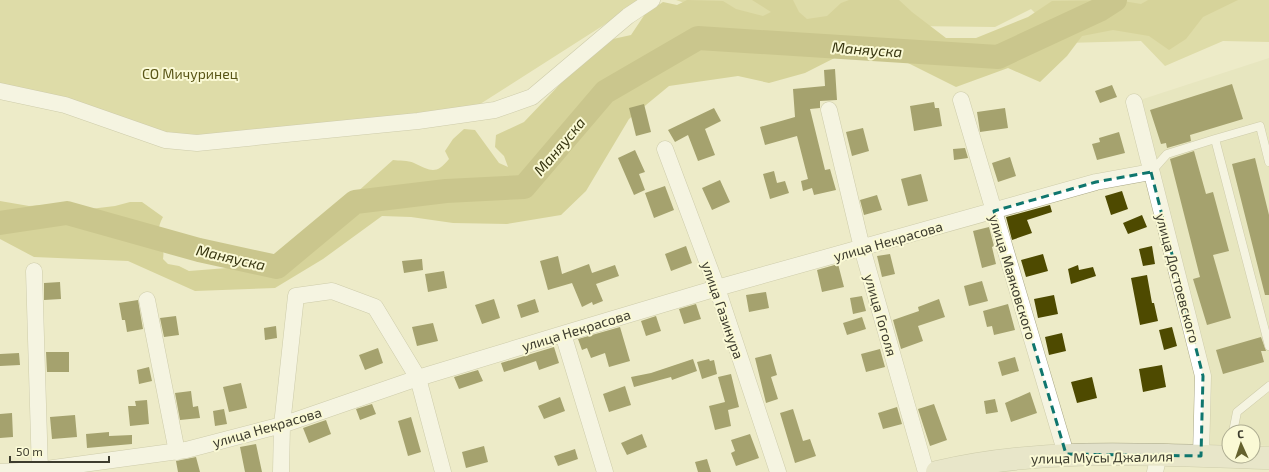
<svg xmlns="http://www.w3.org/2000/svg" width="1269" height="472" font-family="'Exo 2',sans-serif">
	<rect width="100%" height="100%" fill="#edebc8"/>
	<!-- built -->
	<path fill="#e1dfb4" d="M1269,58V446L1253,445V432H1229V445H1209L1140,100Z"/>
	<!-- green -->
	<path fill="#cdc980" d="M0,0H643L477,106L182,149L82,110L0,83Z
		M676,0H1269V42L1223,41L1165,66L1141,41L1065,43L1031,9L995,27L746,24Z"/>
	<!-- forest -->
	<path fill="#bbb662" d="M687,0L723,1L736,9L763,16L771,12L752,0H793L799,12L807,19L827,16L841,3L849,0H899L912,12L946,38H976L1028,17L1052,1L1117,0L1141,4L1148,0H1238L1203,17L1186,39L1169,50L1149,36L1113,30L1082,36L1067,56L1040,82L1008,68L956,87L866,42L805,73L769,83L738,76L669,86L629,119L586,191L561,215L507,224L453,223L411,217L382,216L323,259L275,288L195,291L128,261L34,257L0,239V201L29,206L57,204L90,209L115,206L130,202H142L163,217C152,237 166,240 163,259L168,264L179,266L189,271L240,267L251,268L276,258L298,245L393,160C399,161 408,160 414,163C431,171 436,175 449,159L445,151L453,139L464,129L475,130L499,163L508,167L504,156L495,147L496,135L524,122L585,58L613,39L631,35L645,14L663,2L677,5Z"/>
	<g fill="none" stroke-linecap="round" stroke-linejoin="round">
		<!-- river -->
		<path stroke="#a09a46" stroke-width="24" d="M0,223L67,213L199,250L277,267L355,202L446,191L524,187L605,92L698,38L998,57L1101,9L1115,0"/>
	</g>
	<!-- building -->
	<path fill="#4e4a00" d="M835,69L837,100L820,101V108L810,109L825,170L830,169L836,190L814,195L812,188L803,191L801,181L808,179L797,136L765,145L760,127L795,117L793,89L825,86L824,70Z
		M1232,84L1243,119L1190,135L1191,141L1167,148L1166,143L1161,144L1150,110Z
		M1112,85L1117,97L1100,103L1095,91Z
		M934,102L935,108H939L942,126L914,131L910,106Z
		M644,104L651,132L636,136L629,108Z
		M714,108L721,121L705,129L715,155L698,161L688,135L675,142L668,130Z
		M1005,108L1008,128L980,132L977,112Z
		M863,128L869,151L852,156L846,132Z
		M1119,132L1125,153L1097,160L1092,144L1100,142L1099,138Z
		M965,148L968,158L954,160L953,149Z
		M635,150L645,172L639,174L645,190L634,195L618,158Z
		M1194,151L1206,194L1213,192L1229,251L1213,255L1231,318L1207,325L1193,279L1200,277L1170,159Z
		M1010,157L1016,176L998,182L992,163Z
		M1255,158L1269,215V295H1265L1232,164Z
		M774,171L777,183L785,181L789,193L770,199L763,174Z
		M921,174L928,201L908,206L901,179Z
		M720,180L730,202L712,210L702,188Z
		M665,186L674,210L654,218L645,193Z
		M1122,191L1128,209L1111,215L1105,196Z
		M877,195L882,210L864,215L860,200Z
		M1050,205L1052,212L1027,220L1032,233L1012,240L1006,217Z
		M1142,215L1147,227L1128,234L1123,223Z
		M989,227L994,246L992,247L996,264L982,268L973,231Z
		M686,246L692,263L671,271L665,254Z
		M1152,246L1155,264L1143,266L1139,249Z
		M890,254L895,274L882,277L877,256Z
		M1043,254L1048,271L1026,277L1021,260Z
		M558,256L562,274L589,264L592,273L615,265L619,276L596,284L603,301L593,305L592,302L582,307L572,283L548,290L540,261Z
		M422,259L423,270L404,273L402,261Z
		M838,264L844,287L822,292L817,270Z
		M1078,265L1079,270L1093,267L1096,276L1071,284L1068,269Z
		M444,271L447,288L428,292L425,274Z
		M1147,275L1152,303H1154L1158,321L1140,325L1131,278Z
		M982,281L988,301L969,306L964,286Z
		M60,282L61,299L44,300V283Z
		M766,292L769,308L749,312L746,295Z
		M1054,295L1058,314L1038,318L1034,299Z
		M862,296L866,311L853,314L850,298Z
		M494,299L500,318L482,324L475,305Z
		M535,299L539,312L521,318L517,305Z
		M939,299L945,317L918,326L923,341L901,349L893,320L919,311L918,307Z
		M138,300L143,329L127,332L125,320H122L119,303Z
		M696,304L701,319L684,324L679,309Z
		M1008,304L1015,330L994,335L992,326L987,327L983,311Z
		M176,316L179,335L164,337L160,318Z
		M656,316L661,331L646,336L641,321Z
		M862,317L866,329L847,335L843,323Z
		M433,323L438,341L417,346L412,327Z
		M276,326L277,338L265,340L264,328Z
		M620,327L630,361L609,367L605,353L591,358L587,348L582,350L578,339Z
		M1172,327L1177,346L1164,350L1159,330Z
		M1062,333L1066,351L1049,355L1045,337Z
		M1261,337L1266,351H1261L1264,362L1223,374L1216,350Z
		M554,347L559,363L539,370L536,361L504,372L501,363Z
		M378,348L383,363L365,370L359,355Z
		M880,349L885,367L866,372L861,354Z
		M46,352H69V372H47Z
		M19,353L20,365L0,366V354Z
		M771,354L777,375L771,377L778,399L766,403L755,358Z
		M1015,357L1019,371L1002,376L998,362Z
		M693,359L697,371L672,380L671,377L634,387L631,377L651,373Z
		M709,359L710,361L714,360L717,374L702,379L697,362Z
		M1162,365L1166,387L1143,392L1139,369Z
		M149,367L152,381L139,384L137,370Z
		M478,370L483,381L459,389L454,377Z
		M731,374L739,407L728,410L731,426L715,430L709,406L725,402L718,377Z
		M1092,377L1097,398L1077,403L1071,382Z
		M241,383L247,408L229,412L223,387Z
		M625,386L631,405L609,412L603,394Z
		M191,391L193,407L198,406L200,418L180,420L175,393Z
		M1030,392L1037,413L1011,422L1005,403Z
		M560,397L565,411L544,419L538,406Z
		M995,399L998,412L986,414L984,401Z
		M147,400L149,424L130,426L128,406H136L135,401Z
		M372,404L376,414L360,420L356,409Z
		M934,404L947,440L930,446L918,409Z
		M897,407L902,424L883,429L878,413Z
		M224,409L227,424L215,426L213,411Z
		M793,409L803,441L810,439L816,456L795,463L780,413Z
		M12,413L13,437L0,438V414Z
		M75,415L77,437L52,439L50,417Z
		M411,417L421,452L408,456L398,421Z
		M326,420L331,434L309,443L303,428Z
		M109,432V436L132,435V444L87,448L86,434Z
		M642,434L647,447L627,455L621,443Z
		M750,434L759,458L736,466L731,453L735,451L731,440Z
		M256,444L262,472H245L240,447Z
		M484,446L488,462L466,468L462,452Z
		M575,449L578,459L558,466L554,456Z
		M196,457L200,472H178L176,461Z
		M707,459L711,472H698L695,462Z"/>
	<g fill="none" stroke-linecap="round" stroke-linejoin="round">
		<!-- service casing -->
		<g stroke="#a9a786" stroke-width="9">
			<path id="service" d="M1215,139L1260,126L1269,162
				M1151,172L1167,154L1215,139L1269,346
				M1233,432L1237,412L1269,386"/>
		</g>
		<!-- minor casing -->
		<g stroke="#a9a786" stroke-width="17">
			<path id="minor" d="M0,91L65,105L165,140L197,143L418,121L495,110L532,97L628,16L652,0
				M961,100L1066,454
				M1134,102L1203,376L1201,456
				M829,110L862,248L926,472
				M665,149L717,288L778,472
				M34,271L40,472
				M147,300L177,452
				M563,334L605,472
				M0,472L39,470L186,450L282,425L418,378L563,334L717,288L1096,182L1151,172
				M281,472L282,425L296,296L332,291L375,307L418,378L443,472
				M1155,472L1159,455"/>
		</g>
		<!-- secondary casing -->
		<g stroke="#a9a786" stroke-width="23">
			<path id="secondary" d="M937,472C1046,446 1158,455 1269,458"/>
		</g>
		<!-- service -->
		<use href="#service" stroke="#fff" stroke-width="8"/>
		<!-- minor -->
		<use href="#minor" stroke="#fff" stroke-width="16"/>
		<!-- secondary -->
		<use href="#secondary" stroke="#e2e1ca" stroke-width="22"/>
	</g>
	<!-- marked area -->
	<path d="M0 0H1269V472H0ZM1151,172L1203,376L1201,456L1066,454L994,211L1096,182Z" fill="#edebc8" fill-opacity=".55" fill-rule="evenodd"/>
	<path fill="none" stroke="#0f766e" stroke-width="3" stroke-dasharray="8 5" stroke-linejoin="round" d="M1151,172L1203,376L1201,456L1066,454L994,211L1096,182Z"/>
	<g text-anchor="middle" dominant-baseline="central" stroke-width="4" stroke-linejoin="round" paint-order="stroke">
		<!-- park labels -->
		<g font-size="14" fill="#595516" stroke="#faf9d5">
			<text x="190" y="73">СО Мичуринец</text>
		</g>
		<!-- street labels -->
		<g font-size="14" fill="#3d3c2e" stroke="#faf9d5">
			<text transform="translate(888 241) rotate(-16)">улица Некрасова</text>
			<text transform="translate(1013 277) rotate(73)">улица Маяковского</text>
			<text transform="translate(1178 278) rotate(75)">улица Достоевского</text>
			<text transform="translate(723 310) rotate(71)">улица Газинура</text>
			<text transform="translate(881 315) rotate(74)">улица Гоголя</text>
			<text transform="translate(576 330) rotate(-17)">улица Некрасова</text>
			<text transform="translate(267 427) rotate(-16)">улица Некрасова</text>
			<text transform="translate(1102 457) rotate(-1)">улица Мусы Джалиля</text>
		</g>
		<!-- water labels -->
		<g font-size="15" font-style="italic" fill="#383611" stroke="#faf9d5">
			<text transform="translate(867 49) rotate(4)">Маняуска</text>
			<text transform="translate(559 146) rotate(-50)">Маняуска</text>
			<text transform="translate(231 257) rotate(13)">Маняуска</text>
		</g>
	</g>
	<!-- north arrow -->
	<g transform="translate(1241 444) rotate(357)"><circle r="19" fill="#faf9d5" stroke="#aead92"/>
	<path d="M0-3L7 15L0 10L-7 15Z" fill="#65622e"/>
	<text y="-6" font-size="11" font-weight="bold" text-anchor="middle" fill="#3d3c2e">С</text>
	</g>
	<!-- scale -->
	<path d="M10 456v6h99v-6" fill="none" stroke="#3d3c2e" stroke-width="2"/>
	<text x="16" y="456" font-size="12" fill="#3d3c2e" stroke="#faf9d5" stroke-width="3" paint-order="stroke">50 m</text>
</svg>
